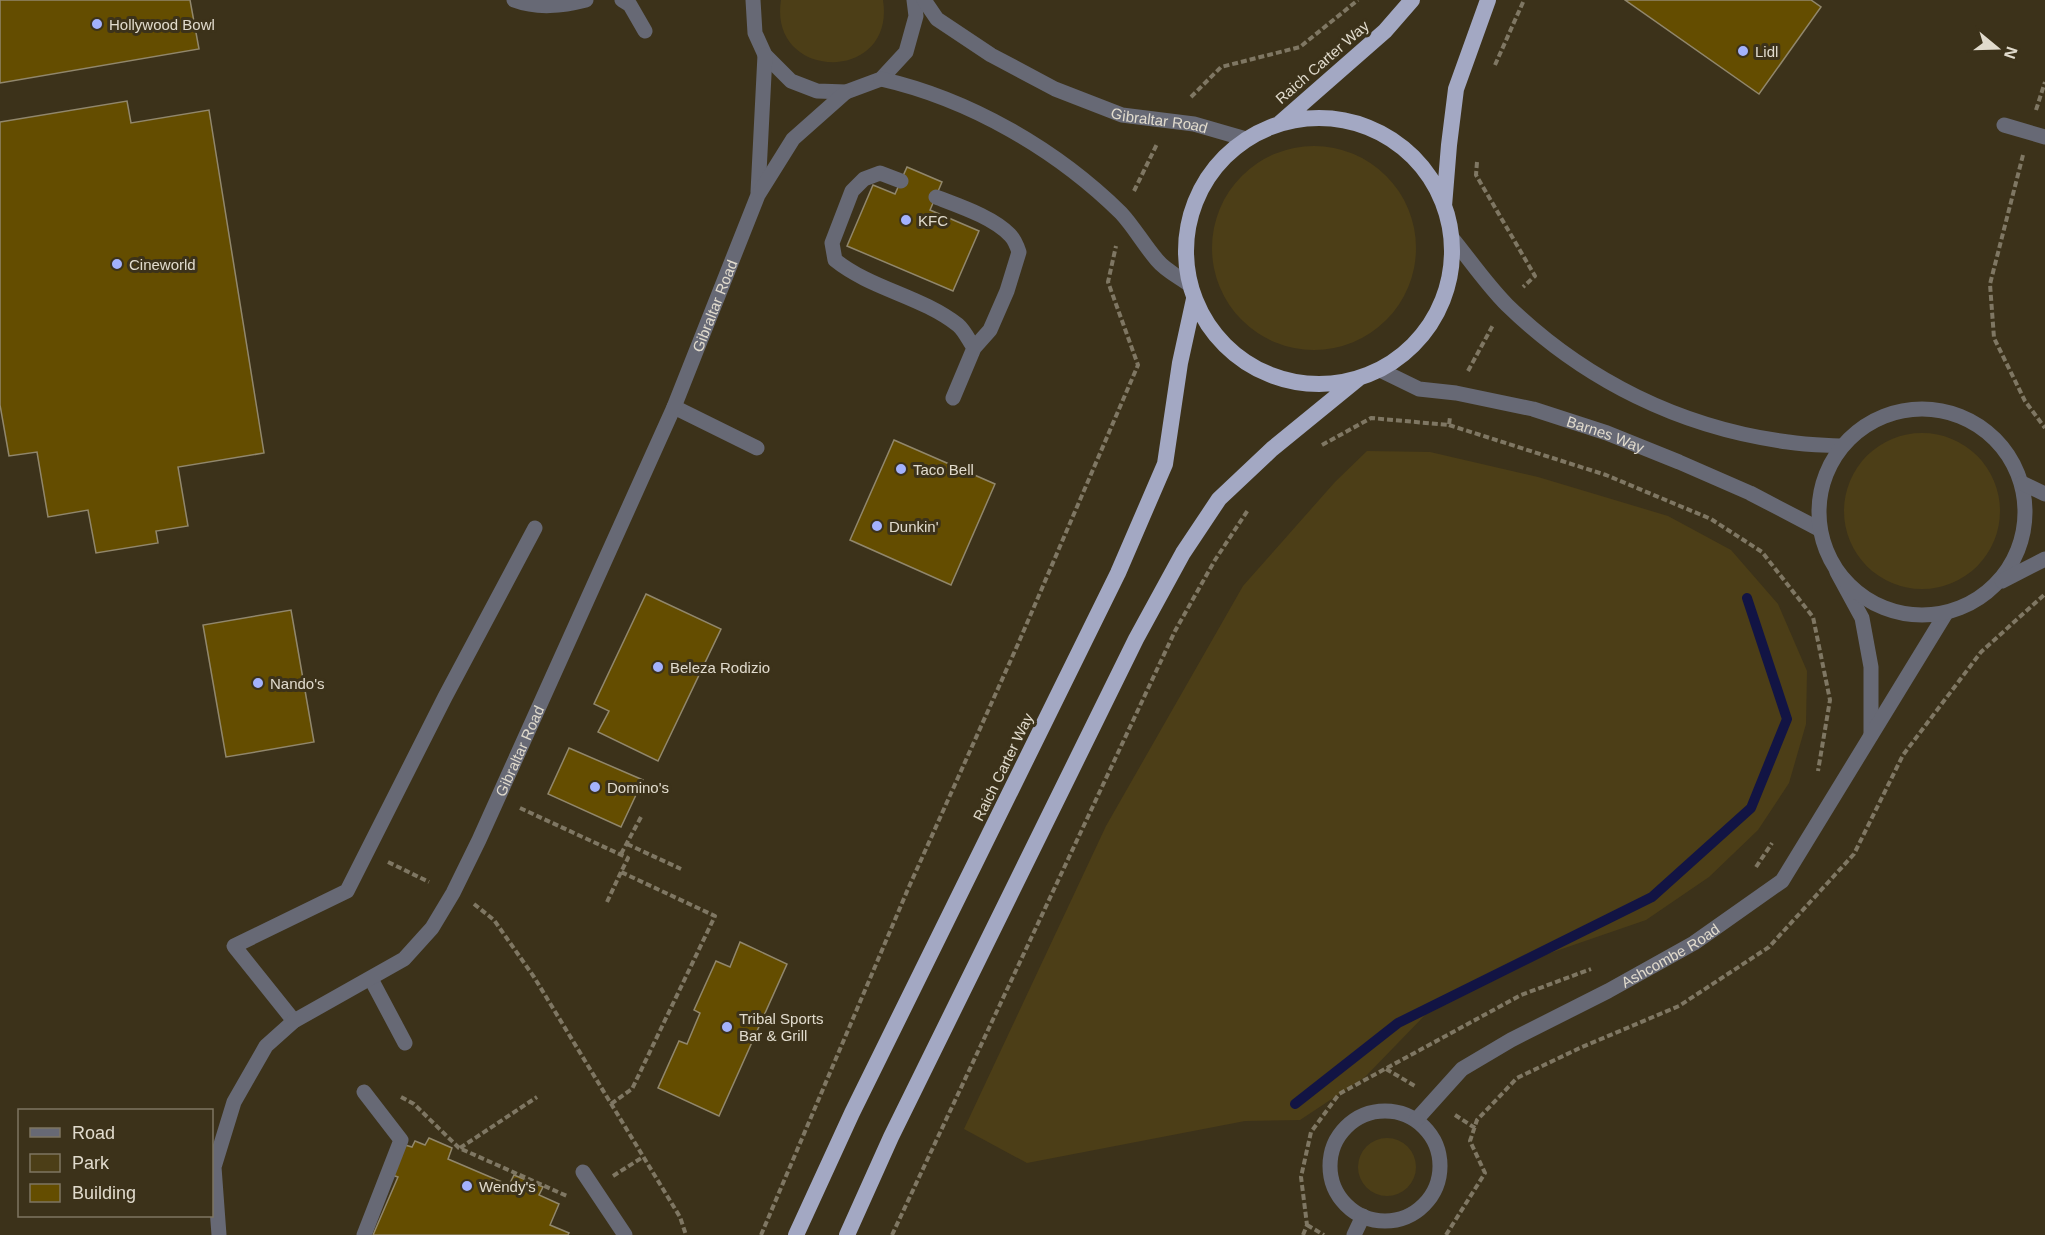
<svg xmlns="http://www.w3.org/2000/svg" width="2045" height="1235" font-family="Arial,sans-serif">
	<rect width="100%" height="100%" fill="#3c321a"/>
	<!-- green -->
	<path fill="#4c3e17" d="M781,0H883C896,84 768,82 781,0Z
		M1212 248a102 102 0 1 1 204 0a102 102 0 1 1-204 0Z
		M1844 511a78 78 0 1 1 156 0a78 78 0 1 1-156 0Z
		M1367,451L1430,452L1538,477L1668,516L1731,550L1778,604L1807,671L1806,724L1789,783L1758,830L1709,877L1646,920L1524,962L1426,1014L1365,1077L1300,1120L1245,1121L1027,1163L964,1129L1106,826L1243,586L1335,482Z
		M1358 1167a29 29 0 1 1 58 0a29 29 0 1 1-58 0Z"/>
	<g fill="none" stroke-linecap="round" stroke-linejoin="round">
		<!-- stream -->
		<path stroke="#121444" stroke-width="10" d="M1295,1104L1398,1023L1652,897L1751,808L1787,719L1747,598"/>
	</g>
	<!-- building -->
	<path fill="#644d00" stroke="#91876c" stroke-width="1.5" d="M0,0H190L199,49L0,83Z
		M1625,0H1811L1821,7L1759,94Z
		M127,101L131,123L209,110L264,453L178,467L188,526L156,531L158,543L96,553L88,510L48,517L37,452L9,456L0,405V122Z
		M907,167L942,182L930,210L979,231L953,291L847,246L873,185L895,194Z
		M894,440L995,484L951,585L850,540Z
		M646,594L721,629L658,761L598,732L609,711L594,704Z
		M291,610L314,742L226,757L203,625Z
		M569,748L643,780L621,827L548,794Z
		M740,942L787,964L719,1116L658,1088L679,1041L687,1044L700,1013L694,1010L716,961L730,967Z
		M429,1138L452,1148L448,1159L509,1185L514,1175L543,1187L539,1195L559,1204L550,1225L569,1233L568,1235H373L398,1177L392,1175L405,1145L412,1147L415,1141L425,1145Z"/>
	<g fill="none" stroke-linecap="round" stroke-linejoin="round">
		<!-- path -->
		<path stroke="#7f7763" stroke-width="4" stroke-dasharray="6 3" stroke-linecap="butt" d="M1495,65L1524,0
			M1191,97L1221,67L1300,47L1358,0
			M2036,110L2045,82
			M2023,155L1990,284L1994,338L2025,401L2045,428
			M1477,162L1476,175L1535,276L1523,287
			M1134,191L1157,144
			M1468,371L1493,325
			M1449,425L1606,475L1711,519L1762,552L1813,617L1830,700L1818,771
			M1322,445L1371,418L1449,425L1450,417
			M520,808L628,858L621,872L715,916L632,1089L611,1104
			M627,844L681,869
			M621,854L641,817
			M388,862L429,882
			M1756,867L1772,843
			M607,902L621,872
			M474,904L494,920L534,977L680,1217L686,1235
			M1386,1069L1415,1086
			M401,1097L414,1104L459,1148L567,1196
			M1455,1115L1475,1128
			M460,1148L537,1097
			M613,1176L643,1157
			M1307,1225L1324,1235
			M761,1235L908,889L1018,644L1138,365L1108,282L1116,246
			M892,1235L1175,631L1215,560L1248,510
			M1303,1235L1307,1225L1301,1177L1311,1132L1339,1094L1521,995L1591,969
			M1446,1235L1485,1173L1470,1141L1477,1120L1517,1078L1582,1047L1679,1006L1769,947L1854,854L1903,755L1981,652L2045,594"/>
		<!-- service -->
		<path stroke="#676975" stroke-width="15" d="M514,0C538,9 562,6 586,0
			M622,0L630,5L645,31
			M2004,125L2045,137
			M901,181L880,173L864,179L852,191L832,243L835,260C871,289 921,296 958,325C965,331 969,341 974,348
			M936,197C959,206 993,217 1010,235C1014,239 1017,246 1019,252L1007,291L990,330L974,348L953,398
			M674,407L757,448
			M371,979L405,1043
			M294,1021L234,946L347,891L445,697L535,528
			M583,1172L625,1235
			M364,1235L401,1140L364,1092"/>
		<!-- minor -->
		<g stroke="#676975" stroke-width="15">
			<path d="M753,0L755,33L765,55L791,81L817,91L846,92L881,79L906,52L916,16L914,0"/>
			<path id="s1" d="M924,0L937,19L991,55L1055,89L1122,115L1194,124L1246,139"/>
			<path d="M881,79C969,99 1056,149 1121,213C1134,227 1144,245 1157,260C1165,270 1179,277 1190,285"/>
			<path d="M758,192L765,55"/>
			<path d="M1837,572L1862,618L1871,667V735"/>
			<circle cx="1385" cy="1166" r="55"/>
			<path id="s2" d="M1416,1120L1462,1069L1511,1040L1608,991L1694,943L1782,881L1946,613"/>
			<path id="s3" d="M219,1235L214,1167L234,1102L266,1046L294,1021L404,959L432,928L453,893L479,840L674,407L758,195L793,139L846,92"/>
			<path d="M1354,1235L1363,1216"/>
		</g>
		<!-- tertiary -->
		<g stroke="#676975" stroke-width="15">
			<path d="M1452,238C1470,260 1487,285 1507,305C1584,380 1681,428 1788,442C1806,445 1824,445 1842,446"/>
			<path id="s4" d="M1380,370L1419,389L1456,393L1533,409L1607,433L1679,462L1750,493L1819,529"/>
			<circle cx="1922" cy="512" r="103"/>
			<path d="M2022,483L2045,494"/>
			<path d="M2002,581L2045,559"/>
		</g>
		<!-- trunk -->
		<path stroke="#a3a8c3" stroke-width="16" d="M1186 251a133 133 0 1 1 266 0a133 133 0 1 1-266 0Z
			M1280,123L1385,31L1412,0
			M1444,206L1449,145L1456,89L1488,0
			M796,1235L852,1113L1118,573L1165,464L1180,363L1194,299
			M847,1235L891,1137L1136,639L1183,553L1219,499L1272,449L1359,378"/>
	</g>
	<!-- markers -->
	<g fill="#a3b2fd" stroke="#3c321a" stroke-width="2">
		<circle cx="97" cy="24" r="6"/>
		<circle cx="1743" cy="51" r="6"/>
		<circle cx="906" cy="220" r="6"/>
		<circle cx="117" cy="264" r="6"/>
		<circle cx="901" cy="469" r="6"/>
		<circle cx="877" cy="526" r="6"/>
		<circle cx="658" cy="667" r="6"/>
		<circle cx="258" cy="683" r="6"/>
		<circle cx="595" cy="787" r="6"/>
		<circle cx="727" cy="1027" r="6"/>
		<circle cx="467" cy="1186" r="6"/>
	</g>
	<g text-anchor="middle" dominant-baseline="central" stroke-width="6" stroke-linejoin="round" paint-order="stroke">
		<!-- poi labels -->
		<g font-size="15" fill="#e1dbcd" stroke="#3c321a" text-anchor="start">
			<text x="109" y="24">Hollywood Bowl</text>
			<text x="1755" y="51">Lidl</text>
			<text x="918" y="220">KFC</text>
			<text x="129" y="264">Cineworld</text>
			<text x="913" y="469">Taco Bell</text>
			<text x="889" y="526">Dunkin'</text>
			<text x="670" y="667">Beleza Rodizio</text>
			<text x="270" y="683">Nando's</text>
			<text x="607" y="787">Domino's</text>
			<text x="739" y="1018">Tribal Sports<tspan x="739" dy="17">Bar &amp; Grill</tspan></text>
			<text x="479" y="1186">Wendy's</text>
		</g>
		<!-- street labels -->
		<g font-size="15" fill="#e1dbcd" stroke="#3c321a">
			<text transform="translate(1322 62) rotate(-41)">Raich Carter Way</text>
			<text stroke="none"><textPath href="#s1" startOffset="270">Gibraltar Road</textPath></text>
			<text stroke="none"><textPath href="#s3" startOffset="1090">Gibraltar Road</textPath></text>
			<text stroke="none"><textPath href="#s4" startOffset="236">Barnes Way</textPath></text>
			<text stroke="none"><textPath href="#s3" startOffset="604">Gibraltar Road</textPath></text>
			<text transform="translate(1003 767) rotate(-64)">Raich Carter Way</text>
			<text stroke="none"><textPath href="#s2" startOffset="306">Ashcombe Road</textPath></text>
		</g>
	</g>
	<!-- legend -->
	<rect x="18" y="1109" width="195" height="108" fill="#3c321a" stroke="#7e7662" stroke-width="1.5"/>
	<rect x="30" y="1128" width="30" height="9" fill="#676975" stroke="#7e7662" stroke-width="1.5"/>
	<text x="72" y="1139" font-size="18" fill="#e1dbcd">Road</text>
	<rect x="30" y="1154" width="30" height="18" fill="#4c3e17" stroke="#7e7662" stroke-width="1.5"/>
	<text x="72" y="1169" font-size="18" fill="#e1dbcd">Park</text>
	<rect x="30" y="1184" width="30" height="18" fill="#644d00" stroke="#7e7662" stroke-width="1.5"/>
	<text x="72" y="1199" font-size="18" fill="#e1dbcd">Building</text>
	<!-- north arrow -->
	<g transform="translate(1997 48) rotate(109)" stroke="#3c321a" stroke-width="4.5" paint-order="stroke">
	<path d="M0-4.5L10 22L0 15L-10 22Z" fill="#e1dbcd"/>
	<text y="-9" font-size="16" font-weight="bold" text-anchor="middle" fill="#e1dbcd">N</text>
	</g>
</svg>
